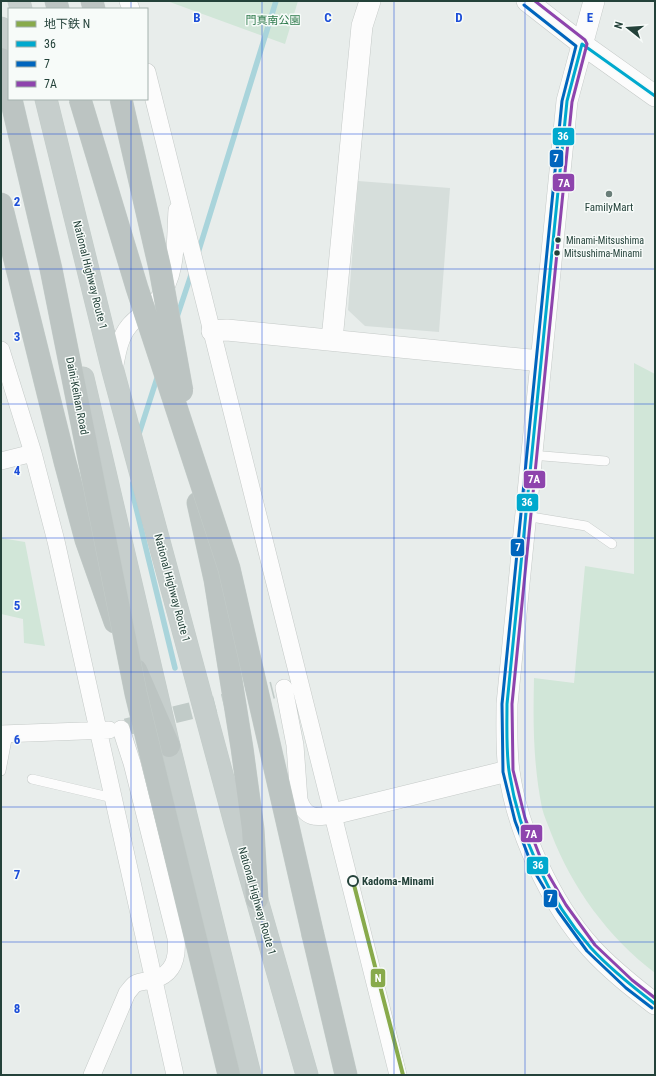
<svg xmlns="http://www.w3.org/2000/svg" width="656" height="1076" font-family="'Roboto Condensed','Noto Sans JP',sans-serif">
	<rect width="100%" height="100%" fill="#e8edeb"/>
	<!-- built -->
	<path fill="#d6dedb" d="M358,181L450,188L439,332L365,326L348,310Z"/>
	<!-- green -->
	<path fill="#d1e6d8" d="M167,1H298L285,44Z
		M634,363L655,374V973C608,937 572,888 551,833C548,825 544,816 542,808C533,763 533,722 534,678L574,683L585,566L634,574Z
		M1,538L25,542L45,646L24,643L23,619L1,614Z"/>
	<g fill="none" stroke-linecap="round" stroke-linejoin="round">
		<!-- stream -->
		<path stroke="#a9d4db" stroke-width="5.5" d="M198,253L276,1
			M177,317L192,272
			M138,437L158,375
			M133,483L134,499L175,668"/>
		<!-- minor-tunnel -->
		<path stroke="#c1cbc8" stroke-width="17" stroke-dasharray="17 8" stroke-linecap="butt" d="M126,727L273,690"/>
		<!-- service casing -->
		<g stroke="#c5cac8" stroke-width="10">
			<path id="service" d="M531,455L605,461
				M525,516L586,526L612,544
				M1,771L8,734
				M32,779L113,798"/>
		</g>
		<!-- minor casing -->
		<g stroke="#c5cac8" stroke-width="18">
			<path id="minor" d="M128,1L131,9
				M147,72L398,1075
				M1,350L33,453L56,541L175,1075
				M114,370C117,355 119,338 129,326C137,316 150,309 158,299C178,276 175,238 177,210
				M1,461L33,453
				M284,688L295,745L299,800C305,818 316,819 333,814
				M1,734L109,730
				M92,1075L127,993C129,991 132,986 135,984C140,981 148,981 153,980C174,974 178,958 176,938L132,763L121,729"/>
		</g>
		<!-- tertiary casing -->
		<g stroke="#c5cac8" stroke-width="22">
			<path id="tertiary" d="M527,1L582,44L655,96
				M594,1L567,101L507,704C507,726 506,750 509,771C517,830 551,904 591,948C610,969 633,987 655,1004
				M212,331L227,330L541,361
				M332,340L362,26L370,1
				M333,814L508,771"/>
		</g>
		<!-- trunk casing -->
		<g stroke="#c3ccc9" stroke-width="23">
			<path id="trunk" d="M19,1L21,9
				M1,28L9,58
				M46,99L113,371L237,830L307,1075
				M83,378L169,746L250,1075"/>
		</g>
		<!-- motorway casing -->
		<g stroke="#c3ccc9" stroke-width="23">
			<path id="motorway" d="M56,1L58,9
				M92,1L94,9
				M1,59L9,90
				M1,204L65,462L86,540L115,622
				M198,503L215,580L242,748L253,829L257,899
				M136,670L169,746
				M313,935L346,1075"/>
		</g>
		<!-- service -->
		<use href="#service" stroke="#fcfcfc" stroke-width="9"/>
		<!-- minor -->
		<use href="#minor" stroke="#fcfcfc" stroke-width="17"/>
		<!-- tertiary -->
		<use href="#tertiary" stroke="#fcfcfc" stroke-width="21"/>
		<!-- trunk -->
		<use href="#trunk" stroke="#c6cecc" stroke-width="22"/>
		<!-- motorway -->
		<use href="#motorway" stroke="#bcc4c2" stroke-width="22"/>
		<!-- motorway-bridge casing -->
		<g stroke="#c3ccc9" stroke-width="23" stroke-linecap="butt">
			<path id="motorway-bridge" d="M11,99L51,269L136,694L229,1075
				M80,99L137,288L229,568L313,935
				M121,99L160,269L182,391"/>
		</g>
		<!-- motorway-bridge -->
		<use href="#motorway-bridge" stroke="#bcc4c2" stroke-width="22"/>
		<!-- bus-1 casing -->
		<g stroke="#f7fbf9" stroke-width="6">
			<path id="bus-1" d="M655,96L582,44L567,101L507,704C507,726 506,749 509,771C519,835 548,899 591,948C610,969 633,987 655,1004"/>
		</g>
		<!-- bus-2 casing -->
		<g stroke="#f7fbf9" stroke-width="6">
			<path id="bus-2" d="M524,5L576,46L562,101L502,704L503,772L515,821L534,871L558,911L587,951L626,988L652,1008"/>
		</g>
		<!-- bus-3 casing -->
		<g stroke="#f7fbf9" stroke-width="6">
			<path id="bus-3" d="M535,1L585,40L587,44L572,102L512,704L513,770L525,818L544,867L566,905L595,945L632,980L655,998"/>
		</g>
		<!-- bus-1 -->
		<use href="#bus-1" stroke="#00a9ce" stroke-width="3"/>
		<!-- bus-2 -->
		<use href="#bus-2" stroke="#0065bd" stroke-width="3"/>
		<!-- bus-3 -->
		<use href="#bus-3" stroke="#8e44ad" stroke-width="3"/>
		<!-- metro-1 casing -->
		<g stroke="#f7fbf9" stroke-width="7">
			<path id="metro-1" d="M353,881L403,1075"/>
		</g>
		<!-- metro-1 -->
		<use href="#metro-1" stroke="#88aa4b" stroke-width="4"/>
	</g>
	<!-- grid -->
	<path fill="none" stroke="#1d4ed8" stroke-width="1" stroke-opacity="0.55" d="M131,1V9M262,1V1075M394,1V1075M525,1V1075M131,99V1075M1,134H655M1,269H655M1,404H655M1,538H655M1,672H655M1,807H655M1,942H655"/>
	<!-- markers -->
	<circle fill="#697e78" stroke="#f7fbf9" stroke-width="1.5" cx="609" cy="194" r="4"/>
	<g fill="#24423a" stroke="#f7fbf9" stroke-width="1.5">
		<circle cx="558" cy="240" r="3.5"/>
		<circle cx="557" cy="253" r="3.5"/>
	</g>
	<circle fill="#f7fbf9" stroke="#24423a" stroke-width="2" cx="353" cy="881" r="5"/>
	<g text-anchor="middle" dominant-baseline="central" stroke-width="3" stroke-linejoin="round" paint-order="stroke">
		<!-- bus labels -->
		<g font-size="10" fill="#24423a" stroke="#f7fbf9" text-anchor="start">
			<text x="566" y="240">Minami-Mitsushima</text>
			<text x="564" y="253">Mitsushima-Minami</text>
		</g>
		<!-- park labels -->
		<g font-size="11" fill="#2d7a4b" stroke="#f7fbf9">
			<text x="273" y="20">門真南公園</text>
		</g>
		<!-- poi labels -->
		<g font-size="11" fill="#24423a" stroke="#f7fbf9">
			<text x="609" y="207">FamilyMart</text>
		</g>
		<!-- street labels -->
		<g font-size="11" fill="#24423a" stroke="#f7fbf9">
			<text transform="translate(90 275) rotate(76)">National Highway Route 1</text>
			<text transform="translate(77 396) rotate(79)">Daini-Keihan Road</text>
			<text transform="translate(172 588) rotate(75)">National Highway Route 1</text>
			<text transform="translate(257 901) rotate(74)">National Highway Route 1</text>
		</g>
		<!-- stop labels -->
		<g font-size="11" font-weight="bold" fill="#24423a" stroke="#f7fbf9" text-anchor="start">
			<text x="362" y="881">Kadoma-Minami</text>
		</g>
	</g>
	<g font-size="13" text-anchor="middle" font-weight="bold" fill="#1d4ed8" stroke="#f7fbf9" stroke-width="3" stroke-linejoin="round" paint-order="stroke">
		<text x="197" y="22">B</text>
		<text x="328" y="22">C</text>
		<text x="459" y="22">D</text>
		<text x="590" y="22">E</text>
		<text x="17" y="206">2</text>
		<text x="17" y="341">3</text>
		<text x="17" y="475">4</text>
		<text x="17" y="610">5</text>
		<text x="17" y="744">6</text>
		<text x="17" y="879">7</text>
		<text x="17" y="1013">8</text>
	</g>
	<g stroke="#f7fbf9" stroke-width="1.5">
		<rect x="552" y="127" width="23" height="19" rx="4" fill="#00a9ce"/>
		<rect x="549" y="149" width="15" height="19" rx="4" fill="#0065bd"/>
		<rect x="552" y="173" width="23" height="19" rx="4" fill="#8e44ad"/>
		<rect x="523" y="470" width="23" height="19" rx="4" fill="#8e44ad"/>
		<rect x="516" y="493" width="23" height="19" rx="4" fill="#00a9ce"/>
		<rect x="510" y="538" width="15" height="19" rx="4" fill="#0065bd"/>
		<rect x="520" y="824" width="23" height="19" rx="4" fill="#8e44ad"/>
		<rect x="526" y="856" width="23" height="19" rx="4" fill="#00a9ce"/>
		<rect x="543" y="889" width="15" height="19" rx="4" fill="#0065bd"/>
		<rect x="370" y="968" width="16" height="20" rx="4" fill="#88aa4b"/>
	</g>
	<g font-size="11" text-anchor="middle" font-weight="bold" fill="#fff">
		<text x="563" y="140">36</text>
		<text x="556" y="162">7</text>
		<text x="564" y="187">7A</text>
		<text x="534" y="483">7A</text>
		<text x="527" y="506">36</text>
		<text x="518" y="551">7</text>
		<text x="531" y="838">7A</text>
		<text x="538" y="869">36</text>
		<text x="550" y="902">7</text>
		<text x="378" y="982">N</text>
	</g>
	<!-- border -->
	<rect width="656" height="1076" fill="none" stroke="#24423a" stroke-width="4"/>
	<!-- legend -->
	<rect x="8" y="8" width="140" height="92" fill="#f7fbf9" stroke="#a3b1ad"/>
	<rect x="16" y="21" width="20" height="6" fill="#88aa4b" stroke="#a3b1ad"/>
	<text x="44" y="28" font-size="12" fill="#24423a">地下鉄 N</text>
	<rect x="16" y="41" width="20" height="6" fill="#00a9ce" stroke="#a3b1ad"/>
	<text x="44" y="48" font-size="12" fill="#24423a">36</text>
	<rect x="16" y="61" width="20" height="6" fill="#0065bd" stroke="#a3b1ad"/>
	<text x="44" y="68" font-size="12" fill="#24423a">7</text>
	<rect x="16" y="81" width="20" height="6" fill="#8e44ad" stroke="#a3b1ad"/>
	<text x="44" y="88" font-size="12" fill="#24423a">7A</text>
	<!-- north arrow -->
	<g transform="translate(628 28) rotate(287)" stroke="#f7fbf9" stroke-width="3" paint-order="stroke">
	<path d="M0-3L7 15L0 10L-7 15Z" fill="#24423a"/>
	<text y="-6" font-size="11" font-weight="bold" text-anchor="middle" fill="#24423a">N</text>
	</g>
</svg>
